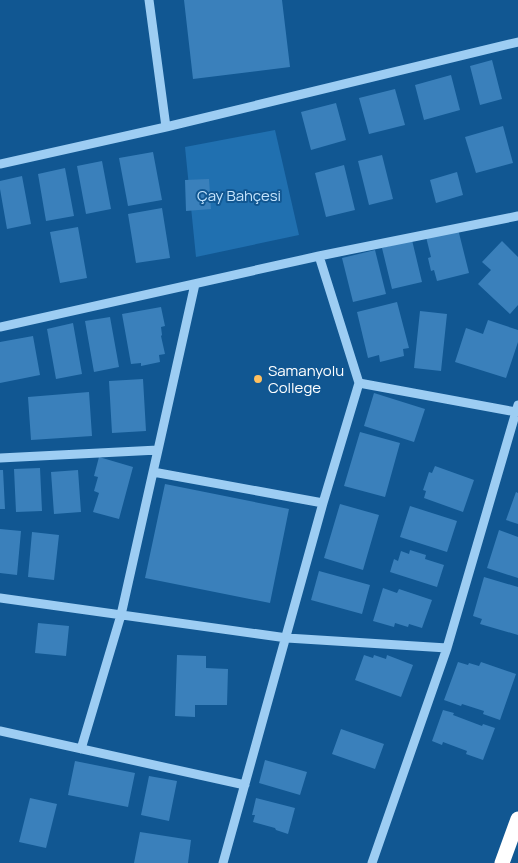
<svg xmlns="http://www.w3.org/2000/svg" width="518" height="863" font-family="Manrope,sans-serif">
	<rect width="100%" height="100%" fill="#115792"/>
	<!-- green -->
	<path fill="#2070b0" d="M275,130L299,235L196,257L185,147Z"/>
	<!-- building -->
	<path fill="#3a80bb" d="M184,0H282L290,67L193,79Z
		M492,60L502,99L480,105L470,66Z
		M451,75L460,110L424,120L415,85Z
		M395,89L405,125L369,134L359,98Z
		M336,103L346,140L311,150L301,112Z
		M503,126L513,163L476,173L465,137Z
		M153,152L162,200L128,206L119,158Z
		M382,155L393,199L369,205L358,161Z
		M102,161L111,209L86,214L77,166Z
		M344,165L355,210L326,217L315,173Z
		M65,168L74,216L46,221L38,174Z
		M457,172L463,195L436,203L430,180Z
		M22,176L31,224L7,229L0,189V181Z
		M209,179L211,209L186,211L185,180Z
		M162,208L170,258L136,263L128,214Z
		M78,227L87,278L60,283L50,232Z
		M458,229L469,273L437,281L434,270L431,271L428,258L431,257L426,237Z
		M412,240L422,282L392,289L382,248Z
		M502,241L518,257V305L510,314L478,284L491,270L482,262Z
		M375,250L386,294L353,302L342,258Z
		M397,302L409,348L403,349L404,356L380,362L379,355L368,358L357,312Z
		M161,307L165,326L161,327L162,335L161,336L165,354L159,355L160,362L141,366V363L131,364L122,314Z
		M420,311L447,314L441,371L414,368Z
		M110,317L119,367L94,372L85,321Z
		M488,320L518,330V342L506,378L455,362L466,328L483,334Z
		M73,323L82,374L56,379L47,329Z
		M33,336L40,375L0,383V342Z
		M143,379L146,431L112,433L109,381Z
		M89,392L92,436L31,440L28,397Z
		M374,393L425,409L414,442L364,426Z
		M360,432L400,443L385,497L344,486Z
		M99,457L133,467L119,519L93,512L99,493L94,491L98,477L94,476Z
		M435,466L474,480L463,512L424,498L426,491L423,490L429,472L432,473Z
		M40,468L42,511L16,512L14,469Z
		M0,470H3L5,509H0Z
		M78,470L81,512L54,514L51,472Z
		M165,484L289,509L270,603L145,578Z
		M516,492L518,493V524L506,520Z
		M340,504L379,515L363,570L324,558Z
		M410,506L457,521L447,552L400,537Z
		M0,529L21,531L17,575L0,573Z
		M499,530L518,537V578L487,568Z
		M32,532L59,535L54,580L28,577Z
		M410,550L426,555L425,559L444,565L437,587L390,572L394,559L398,561L401,551L409,554Z
		M319,571L370,585L362,614L311,600Z
		M484,577L518,587V635L480,624L482,619L473,616Z
		M383,588L397,593L399,589L432,600L422,628L409,624L408,627L395,623L394,627L373,621Z
		M38,623L69,626L66,656L35,653Z
		M177,655L206,656V668L228,669L227,705H195V717L175,716Z
		M364,655L373,658L374,655L386,659L387,655L413,665L401,697L355,680Z
		M458,662L468,665L469,663L479,666L481,662L516,674L500,720L483,714L484,711L462,704L461,706L444,700Z
		M443,710L454,713L453,715L482,726L483,724L495,728L483,760L466,754L467,751L443,742L442,745L432,741Z
		M341,729L384,744L375,769L332,754Z
		M265,760L307,772L300,795L259,783Z
		M75,761L135,773L128,807L68,795Z
		M149,776L177,781L169,821L141,815Z
		M30,798L57,804L46,848L19,842Z
		M256,798L295,808L288,834L276,830L275,828L253,822L255,815H252Z
		M140,832L191,840L188,863H134Z"/>
	<g fill="none" stroke-linecap="round" stroke-linejoin="round">
		<!-- minor -->
		<path stroke="#9dcdf3" stroke-width="9" d="M149,0L166,127
			M0,164L166,127L518,42
			M0,327L319,256L518,216
			M359,383L516,412
			M158,450L195,284
			M0,458L158,450L153,472L323,503
			M0,598L287,638L447,648
			M0,731L245,785
			M81,749L121,615L153,472
			M223,863L323,503L359,383L319,256
			M372,863L447,648L518,405"/>
		<!-- highway -->
		<path stroke="#fff" stroke-width="15" d="M502,863L518,819"/>
	</g>
	<!-- markers -->
	<circle fill="#ffc05f" stroke="#115792" stroke-width="2" cx="258" cy="379" r="5"/>
	<g text-anchor="middle" dominant-baseline="central" stroke-width="4" stroke-linejoin="round" paint-order="stroke">
		<!-- park labels -->
		<g font-size="15" fill="#c5e4fd" stroke="#115792">
			<text x="239" y="195">Çay Bahçesi</text>
		</g>
		<!-- poi labels -->
		<g font-size="15" fill="#fff" stroke="#115792" text-anchor="start">
			<text x="268" y="370">Samanyolu<tspan x="268" dy="17">College</tspan></text>
		</g>
	</g>
</svg>
